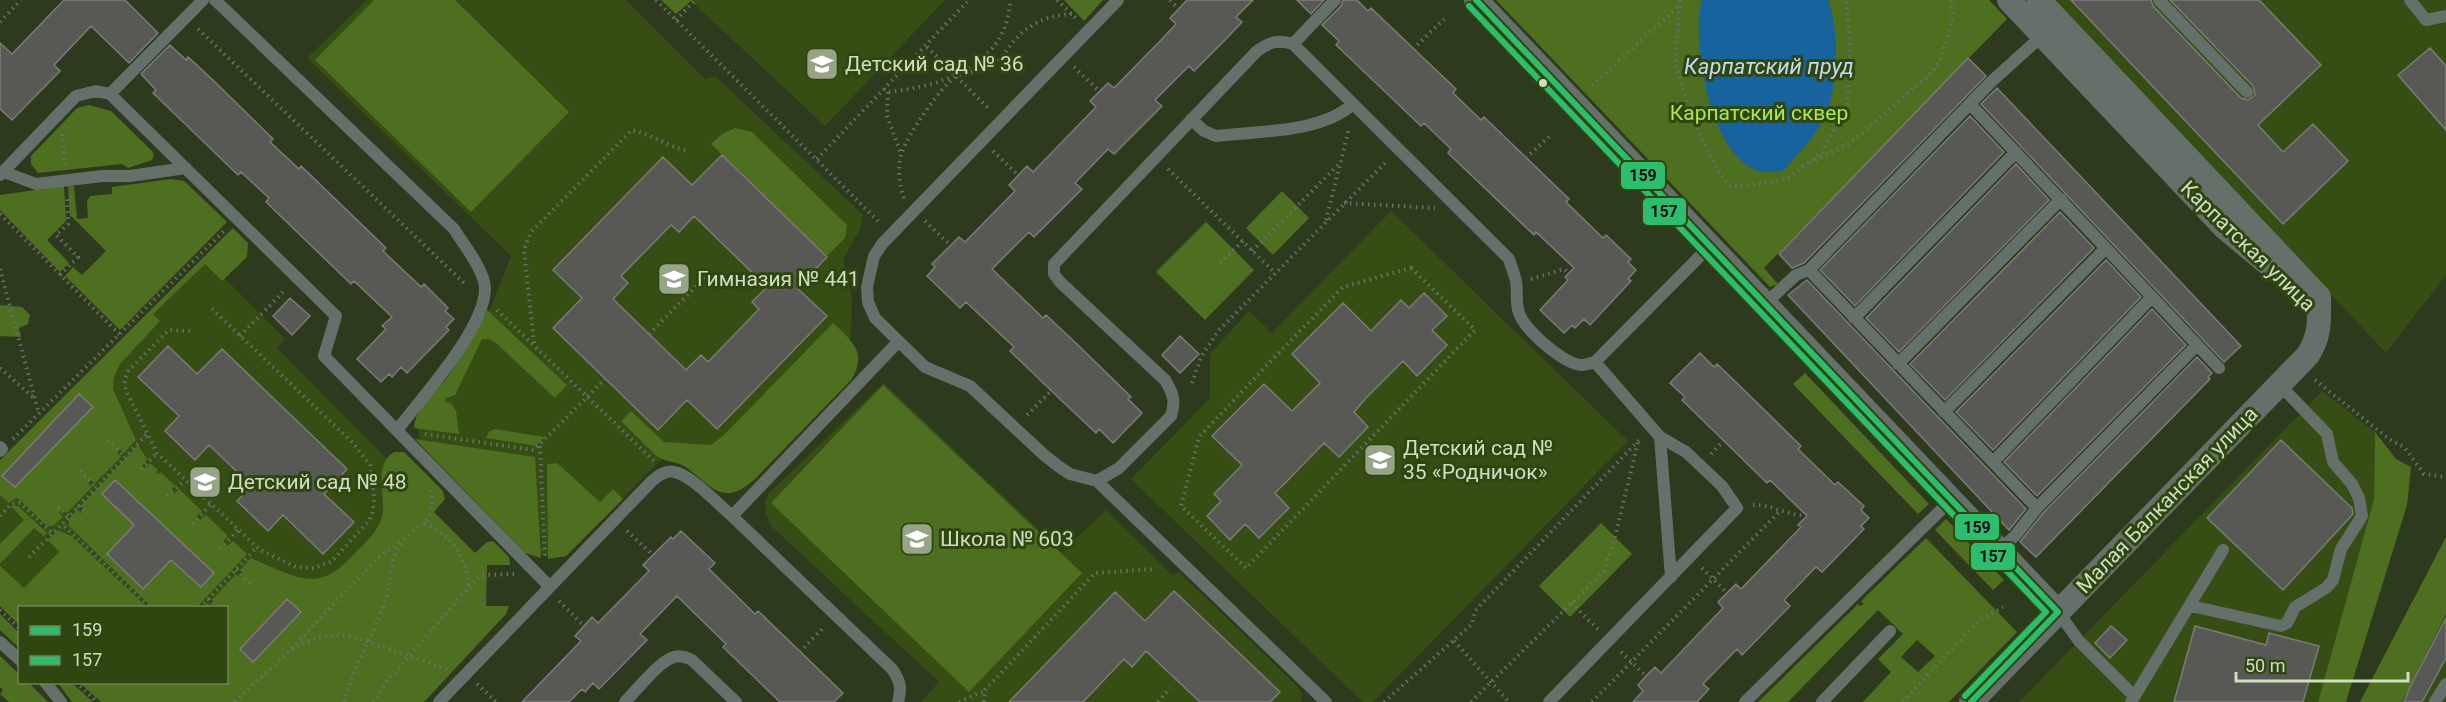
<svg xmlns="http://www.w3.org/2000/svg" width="2446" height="702" font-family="Roboto,sans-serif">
	<rect width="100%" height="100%" fill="#2e3a1d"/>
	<!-- built -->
	<path fill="#364e13" d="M367,0H626L705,79L715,76L863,215L860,229L843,260L852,299L849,380L753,477L666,455L563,557L532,554L420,442L416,417L448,378L474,339L492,305L511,256L307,58Z
		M690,0H945L825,126Z
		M2056,0H2446V275L2386,353Z
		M1391,211L1628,441L1373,702H1363L1131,479L1210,398V354L1249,311L1272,333Z
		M206,259L285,339L277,348L427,499L226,682V608H20L0,601V465Z
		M884,383L1062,552L1106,510L1172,575L1179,572L1297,686L1302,693L1301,702H921L939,682L771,526L766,514L765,502L769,493Z
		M2322,391L2375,432L2374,499L2318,702H2019Z
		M2446,614V702H2402L2406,690Z"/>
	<!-- green -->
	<path fill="#4e6f1f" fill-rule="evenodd" d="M374,0H455L569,112L471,212L315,60Z
		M661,0H692L676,14Z
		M1064,0H1103L1084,21Z
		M1496,0H1989L2007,19L1764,268L1778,284L1770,287Z
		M89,105L111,111L151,150L154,154L152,160L128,168L122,164L38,173L31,164V156L77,108Z
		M735,128L752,132L847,225L845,238L827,256L711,144L722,134Z
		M171,179L184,181L227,222L120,330L65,276L73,267L82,275L106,251L71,216L70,217L68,186H74L77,219L88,218L87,201L90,196L112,194V187Z
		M64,186L66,221L47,240L69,263L60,272L0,210V195Z
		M1282,191L1309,218L1273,255L1246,228Z
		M1206,222L1254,270L1205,320L1156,272Z
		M233,228L248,243L247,257L222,281L205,264L153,314L160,321L120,364L114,377L113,389L136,440L124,453L120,449L117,453L121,457L95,483L91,480L88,483L92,487L67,513L63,510L59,513L63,517L53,526H47L20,500L16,498L9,503L0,495V460Z
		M0,305L22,307L30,315L28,324L19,328L21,337L0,336Z
		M487,310L567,385L555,398L496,343L489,339H482L455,395L446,398L445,402L451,403L456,411L459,434L414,428C416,405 437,393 449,375C464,354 476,333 487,310Z
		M833,323C852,341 868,353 851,380L756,478C722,510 711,484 684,466C676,461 665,462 658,457C645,446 633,432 621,421L631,411L664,442L711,445L724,435Z
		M1805,373L1929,504L1918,514L1793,384Z
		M883,385L1082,573L969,692L771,503Z
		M494,429L545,437L536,446L486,438L489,432Z
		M2375,432L2396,459L2411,467L2407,505L2346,702H2318L2374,499Z
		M415,439L535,457L541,558L525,553Z
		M138,445L147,459L142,466L145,468L150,463L158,470L156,472L158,474L161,472L175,486L170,491L174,494L179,489L202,511L196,517L200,520L206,515L228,536L223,542L227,546L233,541L247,554L197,607H152L69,526V519L77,510L81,513L84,510L81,506Z
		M394,452H404L443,491L445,499L434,512L475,553L487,542L493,541L509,557L510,565H487L486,606H509L506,614L424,702H101L80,683L226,682V608L204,607L208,603L212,607L215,604L212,600L236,574L240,577L243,573L240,570L251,558C261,563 271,567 281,571C317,587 332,578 357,551C367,541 378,531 382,517C387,497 372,465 394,452Z
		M557,463L600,502L613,489L623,499L566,556L548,559L547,464Z
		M11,506H18L47,533L44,536L34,528L0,564V544L24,520Z
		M1946,519L2004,580L1993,590L1935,530Z
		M1601,523L1632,554L1570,617L1539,586Z
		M58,530L71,536L147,607L20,608L19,625L0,606V566L24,588L59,552L48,540Z
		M2446,537V614L2402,702H2360Z
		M1926,538L2017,632L1949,702H1863L1891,672L1878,659L1903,634L1878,610L1788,702H1758L1858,604L1860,606L1864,604L1861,601ZM1917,640L1935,656L1918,672L1901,657Z
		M0,614L19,633V648L0,630Z
		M0,656L19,674L20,682L29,683L48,702H9L0,694L3,690L0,687Z
		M58,683H72L93,702H72Z"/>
	<!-- water -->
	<path fill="#16639e" d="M1702,0H1828C1840,30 1839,94 1822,122C1813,139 1797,154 1785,169C1778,173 1774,172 1767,172C1712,170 1690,42 1702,0Z"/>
	<!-- building -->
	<path fill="#585855" stroke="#7c7b78" stroke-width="1.5" fill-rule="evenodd" d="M64,0H125L158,33L129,63L91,26L54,65L60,71L12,120L0,109V43L12,54Z
		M1187,0H1253L1236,17L1242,22L1226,39L1194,71L1189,66L1155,100L1162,106L1114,154L1108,149L1075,183L1082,189L1034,237L1029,232L992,269L1043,318L1046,315L1079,346L1131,397L1128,399L1142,413L1113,443L1099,429L1096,433L1062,401L1010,351L1014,347L966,302L960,308L927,276L935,267L932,264L959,237L965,242L1015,191L1009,185L1027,166L1033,172L1096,107L1090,101L1108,83L1114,88L1161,40L1176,24L1170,18Z
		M1297,0H1324L1311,14Z
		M1343,0H1357L1368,11L1371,8L1456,89L1453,93L1481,120L1484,117L1569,199L1566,202L1603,238L1606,235L1631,259L1628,262L1636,270L1628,279L1631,281L1590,325L1584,319L1575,328L1572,325L1564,333L1540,310L1568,280L1565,277L1574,268L1536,232L1534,235L1448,153L1451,149L1424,123L1421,126L1336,45L1339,41L1322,25L1341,6Z
		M2071,0H2151L2153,6L2241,98L2248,100L2255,95L2253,86L2170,0H2259L2321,65L2258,125L2283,152L2313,124L2348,161L2283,224Z
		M170,45L186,60L188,57L214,81L273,139L270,142L299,169L301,166L386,248L383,251L421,287L424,284L448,308L445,311L454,319L446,327L449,330L407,373L401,367L392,377L389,374L381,382L357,359L386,329L382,326L392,317L354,281L351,284L266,202L269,198L241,172L238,175L153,93L156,90L141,74Z
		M2430,48L2446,66V130L2398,75Z
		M1968,58L1986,76L1804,263L1792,268L1779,254Z
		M1997,88L2241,346L2224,362L1981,104Z
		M1970,116L2004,152L1855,306L1820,270Z
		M722,155L827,257L797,288L827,316L717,429L687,400L658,430L553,328L582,298L553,270L663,157L692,185ZM694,216L767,287L752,302L759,309L708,362L701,355L686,370L613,299L628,283L621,276L671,225L679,232Z
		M2016,164L2049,200L1899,352L1866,318Z
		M2060,212L2094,248L1945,400L1910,364Z
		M2106,260L2141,297L1993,450L1956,412Z
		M1807,280L2026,509L2009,530L1788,295Z
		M1424,293L1447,316L1432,330L1447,345L1417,376L1403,361L1367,397L1354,412L1368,427L1339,457L1324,443L1289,479L1275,493L1289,508L1259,538L1245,524L1230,540L1207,516L1221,501L1214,494L1242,465L1212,436L1264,384L1292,411L1320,383L1292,354L1343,303L1371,331L1401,300L1409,308Z
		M290,298L310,316L292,335L273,316Z
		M2152,309L2186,345L2037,496L2004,462Z
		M1180,336L1199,354L1180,373L1162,355Z
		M168,346L197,374L222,349L347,469L324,494L354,522L323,554L283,515L268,531L237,501L252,486L209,445L195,460L165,431L179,416L138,377Z
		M1700,353L1714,367L1717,364L1743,389L1801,446L1798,449L1835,485L1838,482L1864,506L1861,510L1869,518L1861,526L1864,529L1822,572L1816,567L1784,600L1790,606L1742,655L1737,649L1703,684L1709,689L1697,702H1633L1643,691L1638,685L1646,676L1655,667L1661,673L1723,608L1718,602L1736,584L1741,589L1801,527L1798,525L1807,516L1770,480L1767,483L1724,441L1682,400L1685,397L1670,383Z
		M2197,357L2212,373L2208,377L2210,379L2036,557L2020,542L2043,513Z
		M79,394L93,407L15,487L2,476Z
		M2281,440L2352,508L2353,514L2283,590L2207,518Z
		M115,480L214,573L201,587L171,560L143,589L107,554L134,525L102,494Z
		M681,531L715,563L709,569L755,614L758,611L843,693L834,702H780L723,647L726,644L677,596L640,634L647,640L599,689L593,683L585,692L582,689L569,702H522L581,641L575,636L592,617L598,623L649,571L643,565L671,537L673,539Z
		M1174,591L1280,692L1270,702H1200L1146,651L1132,667L1124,659L1083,702H1009L1115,592L1145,621Z
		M287,599L301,612L253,662L240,649Z
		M2446,618V658L2422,702H2404L2410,687Z
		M2111,626L2127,640L2110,658L2095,643Z
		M2195,626L2266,645L2269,633L2319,646L2303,702H2174Z"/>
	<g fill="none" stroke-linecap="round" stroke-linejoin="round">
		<!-- path -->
		<path stroke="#687168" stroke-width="4" stroke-dasharray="1.5 4.5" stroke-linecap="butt" d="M656,0L881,224
			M1057,0L1078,20
			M1170,0L1179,9
			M1680,0L1675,63L1695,124L1715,166L1730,186L1761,184L1788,178L1822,152L1848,102L1850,41L1846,0
			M676,20L695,0
			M0,22L21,0
			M198,29L466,285
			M927,47L990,110
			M1413,49L1444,19
			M1074,67L1100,92
			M1592,85L1679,6
			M884,89L888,92C943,86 1007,66 1010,0
			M888,92L887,116L901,154
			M63,134L65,165
			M993,151L1018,175
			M1526,158L1552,134
			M817,159L969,0
			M1810,163L1850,143L1928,76L1940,62L1953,16L1950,0
			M1168,169L1275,273
			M904,198C899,185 897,165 902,152C908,134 940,88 955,77C965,71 980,73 991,67C999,62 1004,54 1009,47C1027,24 1044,16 1072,14
			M1344,203L1435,208
			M0,214L120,335
			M1326,220L1349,129
			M925,221L950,245
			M1252,251L1340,163
			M1220,263L1243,241
			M1411,268L1475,330L1246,568L1181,506L1199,437L1269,363L1343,287Z
			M0,269L39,414
			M60,275L78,257L56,235L68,224L67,196
			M1531,279L1564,269L1569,273
			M497,310L654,461
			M190,331L169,330L129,370C124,378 124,384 127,393L157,453L260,550L296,567L314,568L331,562L369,521L373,511L374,498L370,465L353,443L212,309
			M649,334L710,272
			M240,336L286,289
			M534,343L524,250L531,232L632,130C652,134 668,147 688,151
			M0,368L35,399
			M2315,380L2389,439L2404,447L2424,474L2446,477
			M1192,383L1201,357L1218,331L1387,161
			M1027,415L1052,390
			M425,434L534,450L605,379
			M146,435L62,524L151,608
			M13,439L225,230
			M108,440L124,456
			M540,446L545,556
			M1711,454L1723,441
			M141,469L157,453
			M80,471L96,487
			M167,496L185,480
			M1753,505C1772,504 1789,517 1808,515
			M78,506L87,514
			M58,507L68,516
			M0,516L11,504L20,503L52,533
			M425,523C451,536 469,558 468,587
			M193,524L211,504
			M627,531L653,555
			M220,549L238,530
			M29,557L62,524
			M1702,568L1727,593
			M236,570L254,587
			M208,599L218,608
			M559,601L584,626
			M1571,603L1599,630
			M47,608L49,605
			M200,608L257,547
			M0,610L20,629
			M1454,641L1509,702
			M292,650C312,638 328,633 351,636L447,669
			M800,652L825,626
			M1621,652L1646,676
			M76,682L97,702
			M477,684L496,702
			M235,702L288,652L380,556L400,542
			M344,702C354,662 376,633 387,595C392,577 390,557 402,542C419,520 436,528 431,490
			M373,702L388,680L476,579L485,575L514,574
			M959,702L984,691
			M984,702L985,690L1095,573L1156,569
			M1158,702L1170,688
			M1384,702L1472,624L1475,611L1639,440
			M1471,702L1604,571L1615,537L1638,442
			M1592,702L1781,510
			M1903,702L1965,635L1980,620L2003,607"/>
		<!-- service -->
		<path stroke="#65706b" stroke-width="12" d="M215,0L454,229C463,244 486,272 485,290C483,331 423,396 398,429
			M1118,0L882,244L874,256L867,287L868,302L875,318L925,367L970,386L1043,454L1058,466L1070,474L1097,481L1119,468L1171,416C1176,401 1173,393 1165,380L1060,282L1054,274V264L1257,51C1270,42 1278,39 1293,44L1509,259C1511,266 1514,273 1516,281C1518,292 1515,302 1519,313C1525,330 1563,364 1582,365C1586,365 1591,363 1595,362L1710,246
			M2159,0L2247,92
			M2410,0L2426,20L2446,16
			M1293,44L1335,0
			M110,94L203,0
			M1970,104L2219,368
			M1191,119L1204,131L1216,136C1258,131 1321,133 1353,104
			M4,172L36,184L102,176H130L186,168
			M0,175L76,96L96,91L110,94L336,316L324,356L550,587
			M1809,270L2037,508L2197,345
			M1765,304L1796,275L1809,270L1992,81L2044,34
			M1854,318L2016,152
			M1898,364L2061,199
			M1944,412L2105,249
			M1660,437L1671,577
			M0,447L2,449L0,451
			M1993,462L2151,298
			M1097,481L1326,702
			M732,516L892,669C900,680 902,688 898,702
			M1999,550L2015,536L2037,508
			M2191,606L2281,626L2287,623L2295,607L2326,588L2333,580L2341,549L2362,516L2359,498L2352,484L2333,462L2327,434L2279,384
			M2058,612L2079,641L2134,696
			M0,642L20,660
			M45,682L61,702
			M439,702L652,481C658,476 665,470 674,472C690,474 719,505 732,516L898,342
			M625,702C637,690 659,661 674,657C680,655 686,657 692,660L736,702
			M1549,702L1737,508L1722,486L1686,452L1660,437L1595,362
			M1745,702L1951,500
			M1822,702L1890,631
			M2131,702L2223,550
			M2435,702L2446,684"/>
		<!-- minor -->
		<path stroke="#65706b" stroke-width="24" d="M1476,0L2058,612
			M2009,0L2225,228L2278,272
			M1971,702L2308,355C2321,334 2319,321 2319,297L2039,0"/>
		<!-- bus-1 casing -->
		<g stroke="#304611" stroke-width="10">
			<path id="bus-1" d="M1476,0L2058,612L1971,702"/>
		</g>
		<!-- bus-2 casing -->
		<g stroke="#304611" stroke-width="10">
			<path id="bus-2" d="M1469,6L2046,612L1965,696"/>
		</g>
		<!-- bus-1 -->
		<use href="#bus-1" stroke="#2cbe6e" stroke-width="6"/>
		<!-- bus-2 -->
		<use href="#bus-2" stroke="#2cbe6e" stroke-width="6"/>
	</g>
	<!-- icons -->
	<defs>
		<g id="school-square" transform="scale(1.725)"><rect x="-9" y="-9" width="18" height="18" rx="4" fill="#97a488" stroke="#304611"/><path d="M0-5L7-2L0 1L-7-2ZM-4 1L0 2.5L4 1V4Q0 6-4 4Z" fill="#fff"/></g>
	</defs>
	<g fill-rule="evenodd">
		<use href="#school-square" x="822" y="64"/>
		<use href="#school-square" x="674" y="279"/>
		<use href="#school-square" x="1380" y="460"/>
		<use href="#school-square" x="205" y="482"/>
		<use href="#school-square" x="917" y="539"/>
	</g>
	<!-- markers -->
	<circle fill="#cfddc1" stroke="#304611" stroke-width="2" cx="1543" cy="83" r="5"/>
	<g text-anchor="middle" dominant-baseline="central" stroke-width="6" stroke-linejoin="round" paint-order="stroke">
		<!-- poi labels -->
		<g font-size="21" fill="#cfddc1" stroke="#304611" text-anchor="start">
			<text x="845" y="64">Детский сад № 36</text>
			<text x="697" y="279">Гимназия № 441</text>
			<text x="1403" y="448">Детский сад №<tspan x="1403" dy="24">35 «Родничок»</tspan></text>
			<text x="228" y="482">Детский сад № 48</text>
			<text x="940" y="539">Школа № 603</text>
		</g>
		<!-- park labels -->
		<g font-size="21" fill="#a8e94e" stroke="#304611">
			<text x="1759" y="113">Карпатский сквер</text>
		</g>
		<!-- street labels -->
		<g font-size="21" fill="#cfddc1" stroke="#304611">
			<text transform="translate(2248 246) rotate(44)">Карпатская улица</text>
			<text transform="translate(2167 500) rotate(-46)">Малая Балканская улица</text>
		</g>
		<!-- water labels -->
		<g font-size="22" font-style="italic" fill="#c4daf0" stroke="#304611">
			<text x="1769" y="66">Карпатский пруд</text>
		</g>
	</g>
	<g stroke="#304611" stroke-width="2">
		<rect x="1620" y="161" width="46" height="29" rx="6" fill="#2cbe6e"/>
		<rect x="1642" y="197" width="45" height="29" rx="6" fill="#2cbe6e"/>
		<rect x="1954" y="513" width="46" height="28" rx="6" fill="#2cbe6e"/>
		<rect x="1970" y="542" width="46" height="29" rx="6" fill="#2cbe6e"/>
	</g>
	<g font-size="16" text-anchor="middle" font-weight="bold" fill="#111">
		<text x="1643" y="181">159</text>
		<text x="1664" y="217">157</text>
		<text x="1977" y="533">159</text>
		<text x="1993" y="562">157</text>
	</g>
	<!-- legend -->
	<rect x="18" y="606" width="210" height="78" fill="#304611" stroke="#708257" stroke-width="1.5"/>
	<rect x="30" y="626" width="30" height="9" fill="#2cbe6e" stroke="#708257" stroke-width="1.5"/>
	<text x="72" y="636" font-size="18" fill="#cfddc1">159</text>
	<rect x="30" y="656" width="30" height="9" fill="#2cbe6e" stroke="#708257" stroke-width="1.5"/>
	<text x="72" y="666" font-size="18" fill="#cfddc1">157</text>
	<!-- scale -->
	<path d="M2236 672v9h172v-9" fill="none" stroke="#cfddc1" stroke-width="3"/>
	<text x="2245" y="672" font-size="18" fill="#cfddc1" stroke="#304611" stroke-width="4.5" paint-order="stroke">50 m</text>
</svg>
